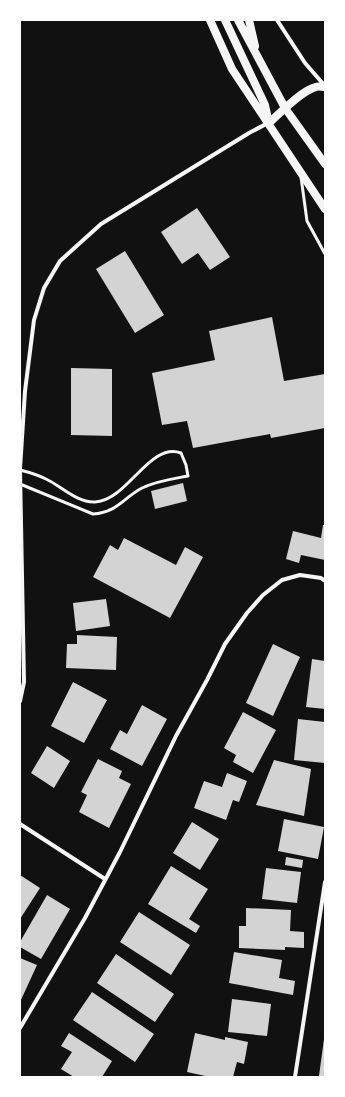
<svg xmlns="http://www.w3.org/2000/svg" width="345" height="1097" font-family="Rubik,sans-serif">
	<rect width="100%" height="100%" fill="#111"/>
	<!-- building -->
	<path fill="#d3d3d3" d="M197,208L230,257L210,270L198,253L182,264L161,232Z
		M125,251L164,315L135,333L96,269Z
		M272,317L284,381L325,374V428L271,438L270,434L193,448L187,421L162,425L152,373L215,360L209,331Z
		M71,368L112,369V436L71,435Z
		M183,483L187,501L155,509L151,491Z
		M323,525H325V560L301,555L299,563L286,559L293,531L321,538Z
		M124,538L176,565L185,547L203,557L170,618L93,577L110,545L118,550Z
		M106,599L110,626L76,631L73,603Z
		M77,635L117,637L116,670L66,668L67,644H77Z
		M273,644L300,657L273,716L246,703Z
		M312,659L325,661V709L306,707Z
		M73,682L107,700L84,743L51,726Z
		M142,705L167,719L142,766L110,749L120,730L127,734Z
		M243,712L276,730L253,773L233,762L236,755L224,748Z
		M298,719L325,722V763L294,760Z
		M47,746L70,761L54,788L31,773Z
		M98,759L122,771L119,778L131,784L109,828L79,812L87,795L81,792Z
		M274,760L311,769L304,816L256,805Z
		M227,773L247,781L239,802L233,800L226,820L194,808L204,781L222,787Z
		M284,819L324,827L318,859L278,851Z
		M192,822L219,839L200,870L173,853Z
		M286,857L303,860L302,868L285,865Z
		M171,866L208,889L189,919L200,926L196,933L148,904Z
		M266,868L301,872L297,903L262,899Z
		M20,875L40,888L20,919Z
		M47,895L70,909L41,959L20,947V942Z
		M246,908L291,910L290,931L304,932V948L285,947V950L239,948V926H246Z
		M139,912L190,945L171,975L120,942Z
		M234,952L282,960L279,978L295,981L293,995L229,983Z
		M116,954L174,994L155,1022L97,983Z
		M20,958L37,965L20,1002Z
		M92,992L154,1034L135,1062L73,1020Z
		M232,999L271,1004L267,1036L228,1032Z
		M69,1033L112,1061L102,1077H74L61,1069L72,1052L61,1046Z
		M195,1033L225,1040V1037L248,1042L244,1064L237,1062L233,1077H210L187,1072Z
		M324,1039H325V1076H319Z"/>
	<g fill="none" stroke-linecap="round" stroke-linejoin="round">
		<!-- service -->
		<path stroke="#f5f5f5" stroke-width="3" d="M301,177L307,221L325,254
			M20,470C28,472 38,475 46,479C61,486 77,503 95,502C127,501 150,441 181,453L186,465L188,476C172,479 156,481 142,488C123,498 118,512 93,514L20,484"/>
		<!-- minor -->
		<path stroke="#f5f5f5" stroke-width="4" d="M277,20L305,63L325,86
			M20,469L25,391L34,320L44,288L60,261L101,224L249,133L268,123
			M20,470L24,682L20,701
			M20,824L105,879
			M20,1028L85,918L120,852L176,736L207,680L225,644L247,613L263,595L282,580L300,575L321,578L325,581
			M295,1077L325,882"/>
		<!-- secondary -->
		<path stroke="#f5f5f5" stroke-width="8" d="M210,20L232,69L325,209
			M225,20L265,105L268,119
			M238,20L285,108L325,164
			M249,20L255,46
			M269,123C279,114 302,90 316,87C318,86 322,87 325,87"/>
	</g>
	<!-- border -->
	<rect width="345" height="1097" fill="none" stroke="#ffffff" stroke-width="42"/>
</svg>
